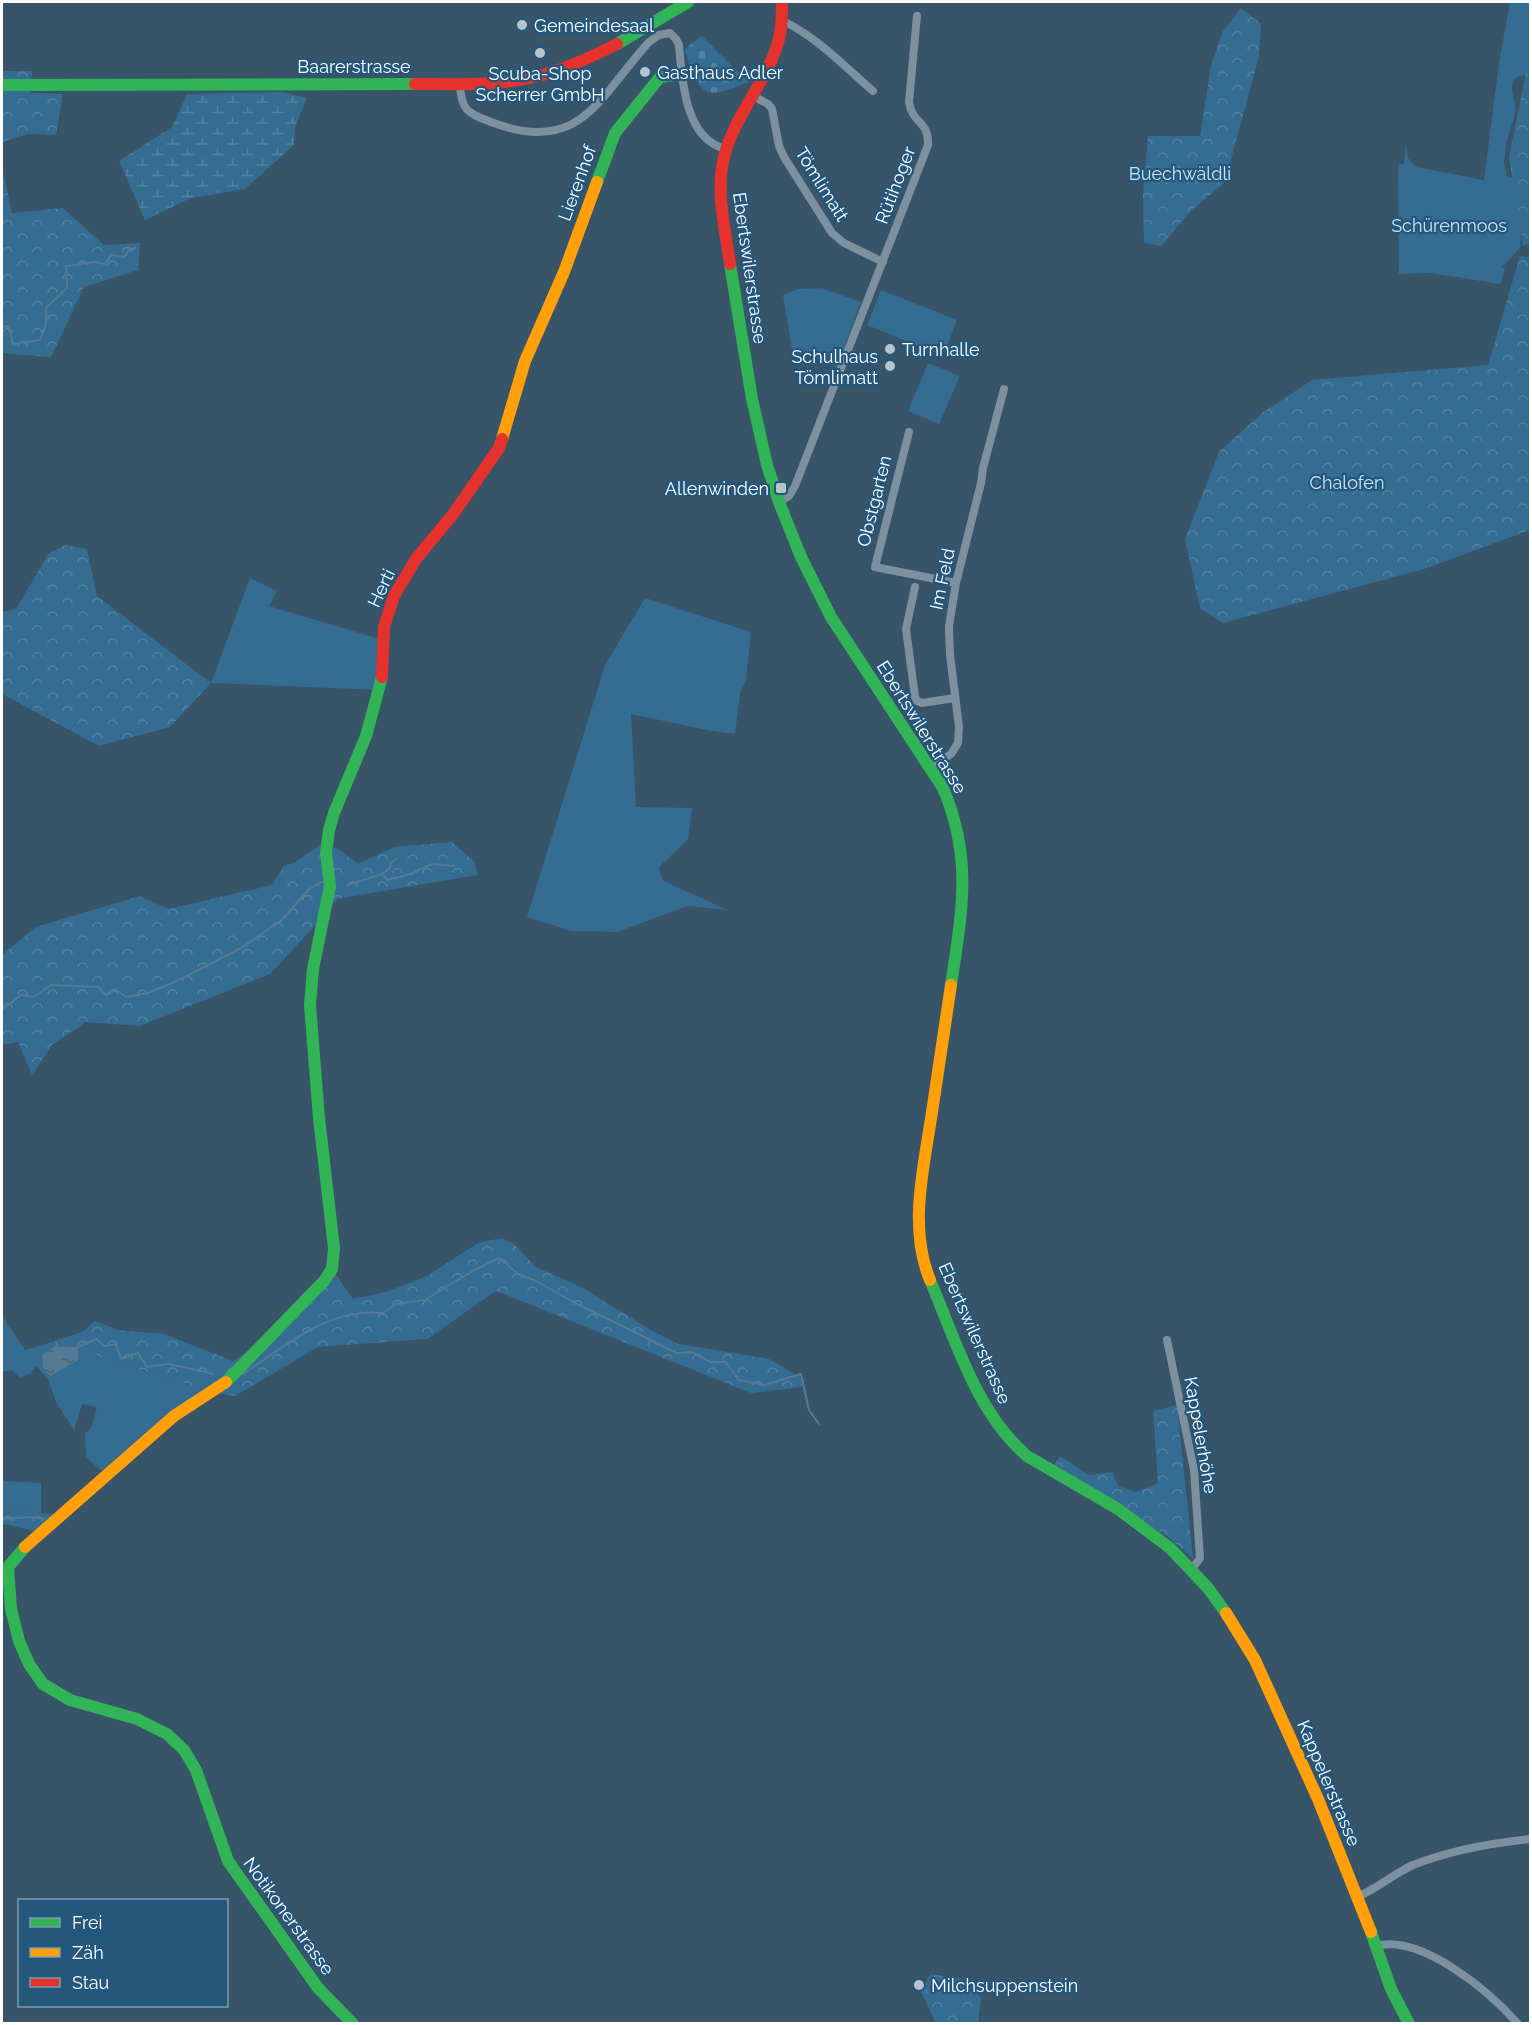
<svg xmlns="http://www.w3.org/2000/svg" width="1532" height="2025" font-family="Raleway,sans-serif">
	<defs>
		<pattern id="forest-crowns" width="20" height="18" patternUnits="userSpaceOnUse" patternTransform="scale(1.5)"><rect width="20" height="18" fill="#356c92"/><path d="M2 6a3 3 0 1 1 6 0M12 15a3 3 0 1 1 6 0" fill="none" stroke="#5382a2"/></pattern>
		<pattern id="wetland-marsh" width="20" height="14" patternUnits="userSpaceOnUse" patternTransform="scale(1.5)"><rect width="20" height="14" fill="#356c92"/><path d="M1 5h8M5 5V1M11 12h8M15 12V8" fill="none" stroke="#5382a2"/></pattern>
		<pattern id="cemetery-stones" width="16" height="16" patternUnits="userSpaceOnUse" patternTransform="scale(1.5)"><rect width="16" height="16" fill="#356c92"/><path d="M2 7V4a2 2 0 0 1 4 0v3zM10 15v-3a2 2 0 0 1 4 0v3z" fill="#5382a2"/></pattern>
		<pattern id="water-ripples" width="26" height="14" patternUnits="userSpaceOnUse" patternTransform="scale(1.5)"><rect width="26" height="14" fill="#557a93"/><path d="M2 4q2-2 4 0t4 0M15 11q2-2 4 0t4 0" fill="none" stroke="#506370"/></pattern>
	</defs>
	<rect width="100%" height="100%" fill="#385468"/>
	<!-- green -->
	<path fill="#356c92" d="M1510,2H1530V75L1518,76L1513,81L1512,88L1516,110L1506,144L1504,163L1507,176L1524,180L1520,248L1502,267L1505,269L1500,284L1431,273L1399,274L1398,164H1404L1406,144L1408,158L1416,167L1484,180L1499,63Z
		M821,288L861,302L837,367L792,349L783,295L797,289Z
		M881,290L957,320L943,356L867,325Z
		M928,363L960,376L939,424L908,411Z
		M250,578L277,591L269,606L383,640L380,690L211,683Z
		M645,598L751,632L746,680L740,693L735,734L712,731L631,714L636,807L692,808L688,839L659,867L662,880L727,910L688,906L617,932L571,931L527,917L605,665Z
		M2,1316L25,1350L55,1341V1346L42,1355L78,1360V1347L86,1345L99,1357L212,1392L103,1472L86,1457L85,1434L92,1426L97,1407L82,1404L74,1430L56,1402L48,1379L36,1366L31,1373L20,1378L12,1370L2,1372Z
		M2,1481L41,1483V1513L20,1507L2,1515Z"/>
	<!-- forest -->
	<path fill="url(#forest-crowns)" d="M1241,8L1261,24L1259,56L1225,182L1190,212L1161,246L1144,243L1143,195L1148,136H1200L1211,65L1223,31Z
		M1530,53V243L1523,246L1509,157Z
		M2,71H32L31,93L63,94L56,135L28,134L2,142Z
		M2,168L12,213L63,208L104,245L140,243L138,270L84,287L51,357L2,353Z
		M1520,256L1530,257V530L1424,569L1223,623L1200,608L1185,539L1219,452L1262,413L1312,380L1488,365Z
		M66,545L87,549L97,596L211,683L170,727L99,746L2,694V612L16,609L49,553Z
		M452,842L475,862L477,875L337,899L322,918L270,974L140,1026L86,1022L52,1045L32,1075L18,1042L2,1045V955L36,927L140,896L168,909L272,885L284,866L296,862L322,843L339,849L358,864L394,847Z
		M502,1238L514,1244L536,1267L581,1287L651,1330L679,1344L769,1359L805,1380L802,1387L751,1393L496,1291L427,1339L318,1347L235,1396L212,1392L99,1357L86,1345L78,1347L55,1346V1341L82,1332L95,1321L118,1330L164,1334L233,1361L273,1335L332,1269L353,1299L386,1292L427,1276L478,1243Z
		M1177,1405L1193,1558L1165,1535L1053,1467L1060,1456L1089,1475L1112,1472L1118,1486L1136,1492L1158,1483L1153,1411Z
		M20,1507L41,1513L58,1514L39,1532L4,1524L2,1526V1515Z
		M930,1974L962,1979L981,1998L978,2023H935L934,2019L921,1992Z"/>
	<!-- wetland -->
	<path fill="url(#wetland-marsh)" d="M283,92L307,98L295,127L294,145L245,189L191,198L145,220L119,161L172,127L187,94Z"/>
	<!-- cemetery -->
	<path fill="url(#cemetery-stones)" d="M702,36L748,82C700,103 701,93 684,50Z"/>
	<!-- water -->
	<path fill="url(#water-ripples)" d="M55,1346L78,1347V1360L50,1376L43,1368L42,1355Z"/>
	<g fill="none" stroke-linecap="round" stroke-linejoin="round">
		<!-- stream -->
		<path stroke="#557a93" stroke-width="2" d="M2,327L8,326L13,344L40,340L46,325V308L67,288L66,266L94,262L105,264L111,255L125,257L128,251L135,248
			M382,874L390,868L391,863L396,859
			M348,885L382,874L387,880L411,874L432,864L454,866
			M2,1010L21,995L34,997L51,985L98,987L106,995L116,990L126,997L148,993L177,981L241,948L282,920L308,890L321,882
			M78,1347L96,1339L105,1346L116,1344L121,1359L138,1353L147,1367L169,1364L214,1374
			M243,1374C285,1346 329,1307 383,1313L396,1304L425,1300L471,1272L499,1258L518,1274L536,1281L573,1302L677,1353L692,1352L710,1362H726L739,1380L764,1385L801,1374L809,1410L819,1424
			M2,1519L32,1517L45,1519"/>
		<!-- street -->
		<path stroke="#7d909f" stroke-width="8" d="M783,21C817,37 845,67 873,91
			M460,84C461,111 468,113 491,122C581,156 598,98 649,42L659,35L670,33L676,39L679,45C682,80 685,140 726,149
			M753,96L768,104L772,109L779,146L784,157L832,233L844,243L883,262
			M909,432L875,567L956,583
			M779,502L789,496L795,486L928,145C929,120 912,124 909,102L917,16
			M915,587L906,629L915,697L917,701L922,703L955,698
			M931,767L951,754L958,743L959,727L950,655L949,626L956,583L981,483L983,468L1004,389
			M1167,1340L1194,1470L1200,1558L1192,1569
			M1357,1897C1377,1889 1393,1874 1413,1865C1451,1850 1491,1843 1530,1839
			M1376,1946C1422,1934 1490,1992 1518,2024"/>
		<!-- fast -->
		<path stroke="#30b455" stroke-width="12" d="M617,44L688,2
			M2,85L415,84
			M597,182L615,133L660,77L681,74
			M730,264L752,399L767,465L779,502L801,557L831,617L943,788C973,859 962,911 951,985
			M930,1280C956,1341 976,1412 1027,1456L1118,1509L1170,1548L1208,1588L1226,1613
			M226,1382L324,1281L332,1269L334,1248L319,1118L310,1005L313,969L330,886L326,853L329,830L334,813L366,736L382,677
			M25,1547L8,1567L11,1609L19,1641L29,1664L43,1684L70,1700L137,1719L167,1734L184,1750L196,1770L228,1861L318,1988L353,2024
			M1371,1932L1391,1989L1409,2024"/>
		<!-- slow -->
		<path stroke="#ff9f0a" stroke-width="12" d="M502,439L525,361L564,272L597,182
			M930,1280C908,1227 924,1167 932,1112C938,1070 945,1027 951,985
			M25,1547L174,1416L226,1382
			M1226,1613L1255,1660L1318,1799L1371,1932"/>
		<!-- jam -->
		<path stroke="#e5322d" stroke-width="12" d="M415,84C455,84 496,86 535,77C564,70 591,57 617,44
			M730,264C725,227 714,187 726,150C738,112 766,81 778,43C782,29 782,16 782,2
			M382,677L384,627L394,596L416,559L454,513L499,448L502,439"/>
	</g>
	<!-- markers -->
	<g fill="#b9c3ca" stroke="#24577c" stroke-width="2">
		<circle cx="522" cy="25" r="6"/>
		<circle cx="540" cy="53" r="6"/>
		<circle cx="645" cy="72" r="6"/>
		<circle cx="890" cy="349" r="6"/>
		<circle cx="890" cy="366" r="6"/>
		<rect x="775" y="482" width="12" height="12" rx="3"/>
		<circle cx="919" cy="1985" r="6"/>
	</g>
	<g text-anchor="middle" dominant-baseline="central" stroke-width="4.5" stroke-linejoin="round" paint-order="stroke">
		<!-- poi labels -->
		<g font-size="18" fill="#fff" stroke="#24577c" text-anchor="start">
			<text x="534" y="25">Gemeindesaal</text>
			<text x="657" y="72">Gasthaus Adler</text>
			<text x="540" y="73" text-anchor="middle">Scuba-Shop<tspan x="540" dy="21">Scherrer GmbH</tspan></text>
			<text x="902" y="349">Turnhalle</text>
			<text x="878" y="356" text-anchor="end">Schulhaus<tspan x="878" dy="21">Tömlimatt</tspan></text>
			<text x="769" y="488" text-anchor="end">Allenwinden</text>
			<text x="931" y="1985">Milchsuppenstein</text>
		</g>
		<!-- street labels -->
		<g font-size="18" fill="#fff" stroke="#24577c">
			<text x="354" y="66">Baarerstrasse</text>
			<text transform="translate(577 183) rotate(-70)">Lierenhof</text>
			<text transform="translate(822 184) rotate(58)">Tömlimatt</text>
			<text transform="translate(895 185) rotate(-69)">Rütihoger</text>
			<text transform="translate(750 268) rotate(82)">Ebertswilerstrasse</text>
			<text transform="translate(874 501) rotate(-76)">Obstgarten</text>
			<text transform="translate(942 579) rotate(-78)">Im Feld</text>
			<text transform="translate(381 588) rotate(-65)">Herti</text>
			<text transform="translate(922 727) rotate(58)">Ebertswilerstrasse</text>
			<text transform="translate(975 1333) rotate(66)">Ebertswilerstrasse</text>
			<text transform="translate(1201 1435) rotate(80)">Kappelerhöhe</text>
			<text transform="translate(1329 1783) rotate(67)">Kappelerstrasse</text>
			<text transform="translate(289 1916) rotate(54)">Notikonerstrasse</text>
		</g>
		<!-- park labels -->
		<g font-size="18" fill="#cbe4f4" stroke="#24577c">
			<text x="1180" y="173">Buechwäldli</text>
			<text x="1449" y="225">Schürenmoos</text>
			<text x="1347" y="482">Chalofen</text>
		</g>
	</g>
	<!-- border -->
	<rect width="1532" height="2025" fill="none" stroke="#ffffff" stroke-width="6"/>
	<!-- legend -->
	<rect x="18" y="1899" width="210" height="108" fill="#24577c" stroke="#7c9ab0" stroke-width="1.5"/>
	<rect x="30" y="1918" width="30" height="9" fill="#30b455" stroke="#7c9ab0" stroke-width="1.5"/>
	<text x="72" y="1929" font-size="18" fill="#ffffff">Frei</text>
	<rect x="30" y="1948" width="30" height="9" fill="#ff9f0a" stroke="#7c9ab0" stroke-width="1.5"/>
	<text x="72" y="1959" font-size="18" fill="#ffffff">Zäh</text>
	<rect x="30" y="1978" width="30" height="9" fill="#e5322d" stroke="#7c9ab0" stroke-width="1.5"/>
	<text x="72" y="1989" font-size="18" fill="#ffffff">Stau</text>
</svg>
